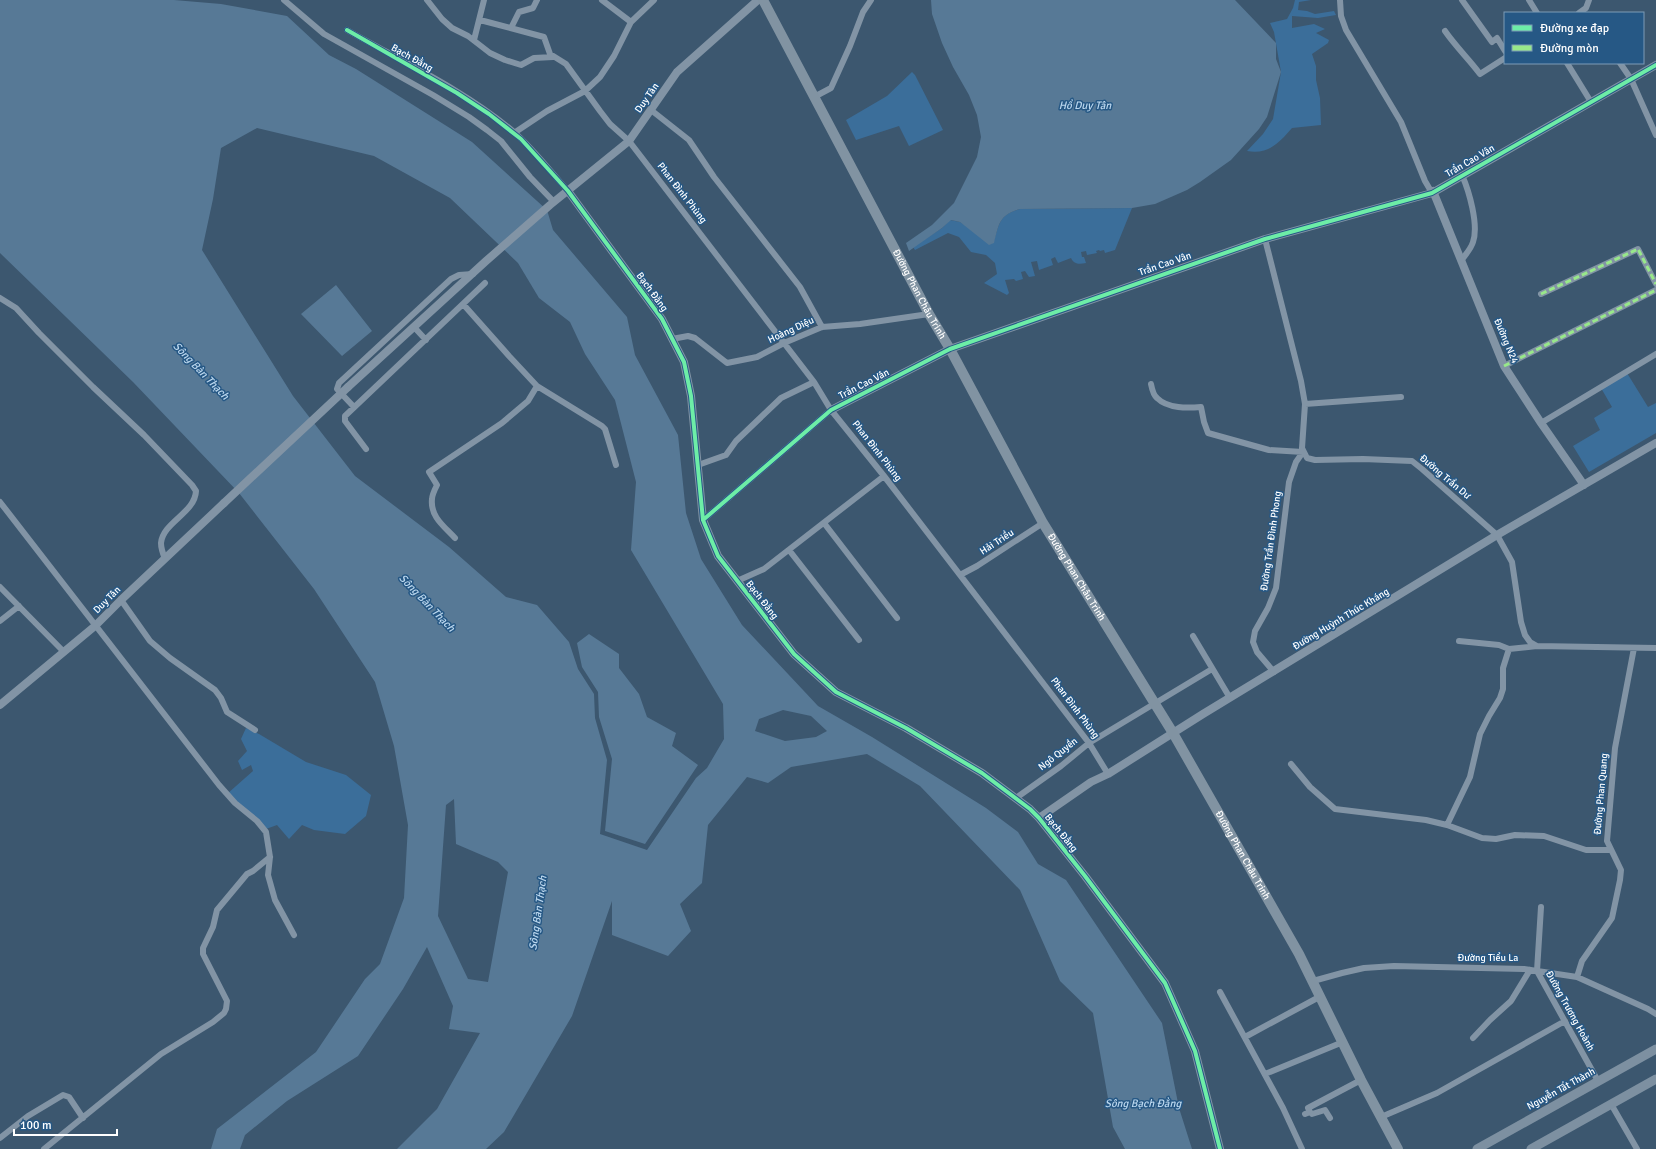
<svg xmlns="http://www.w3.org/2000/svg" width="1656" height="1149" font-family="Signika,sans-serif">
	<rect width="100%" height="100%" fill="#3c576f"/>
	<!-- green -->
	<path fill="#3b6e9a" d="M1295,0H1311L1299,2L1298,10L1307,11L1315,14L1334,11L1336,15L1318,18L1292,16V28L1314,24L1325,29L1316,33L1329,40L1328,43L1312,54L1316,66V80L1320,98L1321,125L1292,128C1279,143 1268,155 1247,151L1263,134L1273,119L1281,72L1274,32L1270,23L1287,19L1293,8Z
		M912,72L915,75L943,130L909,146L899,126L856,140L846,120L887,96Z
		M1132,208L1115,250L1105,253L1104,250L1100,251L1099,250L1096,251L1097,253L1087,255L1086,251L1081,252L1082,257H1084L1086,263C1080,264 1074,265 1071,258L1058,263L1055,257L1051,259L1053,265L1039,270L1037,261L1031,262L1035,276L1029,277L1025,271L1021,272L1023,279L1016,281L1014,279L1005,280L1009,293L1007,295L984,283L997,274L995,263L986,255L971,252L959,237L948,233L915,250L913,247L942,228L950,220L960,222L993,243C1000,224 998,215 1020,209Z
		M1627,373L1648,407L1656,403V433L1589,472L1573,446L1600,430L1594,418L1612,407L1601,388Z
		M246,728L259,734L306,762L346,775L371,795L366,816L345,834L314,830L302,825L289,839L277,825L266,829L227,794L253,771L251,765L242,770L238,761L247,751L241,739Z"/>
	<!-- water -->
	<path fill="#577996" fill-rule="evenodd" d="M0,0H174L221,4L287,16L329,55L356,69L472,142L547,210L553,230L627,317L635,355L678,435L686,513L701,559L742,625L818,706L872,737L986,808L1018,832L1038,864L1066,880L1162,1023L1179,1108L1192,1149H1125L1113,1127L1093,1013L1060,981L1020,890L920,786L867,754L791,767L768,783L747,777L708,825L702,883L680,904L691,931L668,956L612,935V901L572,1016L504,1132L486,1149H397L437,1109L480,1033L449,1029L453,1006L427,947L403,989L358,1056L287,1101L245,1135L240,1149H211L217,1129L316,1052L365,979L380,964L404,898L408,825L394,746L375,682L314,589L239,493L133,382L0,253ZM257,128L374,156L450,198L518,263L539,298L570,322L585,354L615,400L636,482L631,550L723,704L724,739L707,768L696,778L647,850L600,834L607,760L595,718L594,694L578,669L569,642L537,605L506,597L449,547L355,476L293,396L202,250L213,199L221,148ZM783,710L811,716L827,731L816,737L785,741L755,731L759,719ZM454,799L456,844L498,862L508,872L488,982L468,979L438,916L446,805Z
		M931,0H1235L1276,43V59L1281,72L1267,117L1259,129L1231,160L1200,182L1187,190L1155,204L1132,208L1020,209C999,215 999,224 994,243L989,245L960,222L951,220L942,228L909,251L906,243L932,225L954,203L977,157L981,137L977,115L969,95L953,67L942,43L932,14Z
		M336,285L372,331L342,356L301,314Z
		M589,634L619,654V668L639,694L647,717L676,733L672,746L698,765L645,844L605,831L612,759L599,717L598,692L582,667L577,643Z"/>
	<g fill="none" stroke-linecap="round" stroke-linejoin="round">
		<!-- minor -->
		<path stroke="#8294a5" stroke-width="6" d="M284,0L324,34L433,95L469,117L487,130L501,141L530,177L554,202
			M427,0L442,19L452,28L468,36L490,53L505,60L521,65L534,58L553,57
			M602,0L631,22
			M1340,0L1341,16L1346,30L1401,122L1425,181L1432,193
			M1462,0L1492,42L1497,38L1505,51
			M1529,0L1537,13
			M1579,13L1586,8L1589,0
			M480,20L544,37L550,54L566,64L600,111L610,124L629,141L784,343L814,382L831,410L884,476L1089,743L1108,774
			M511,28L519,12L533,8L537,0
			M347,30C403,62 466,91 515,133C534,150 551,172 568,191
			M1445,31C1456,47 1469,59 1480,74L1505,58
			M474,40L484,0
			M1567,63L1591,102
			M1620,63L1631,79L1656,135
			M814,97L831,88L850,46L863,12L871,0
			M651,110L689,140L714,177L800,287L822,327
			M514,133L547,111L585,91L600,77L614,56L631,22L654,0
			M1265,239L1301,381L1305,404L1302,448L1307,458L1315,460L1363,459L1412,461L1422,469L1497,535L1512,562L1521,622L1525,635L1530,642L1537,646L1656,648
			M1461,261C1465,255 1471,249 1473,242C1479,225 1469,191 1462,175
			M1541,294L1638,249L1656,284
			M0,298L16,308L39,333L93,387L144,435L192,485L196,491C195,513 163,522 161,543C161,548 163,554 165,559
			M463,304L509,356L537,386L602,426L605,429L616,465
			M414,327L426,340
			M672,339L688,336L695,338L727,363L757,357L784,343L822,327L860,324L929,314
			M1504,366L1656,290
			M1151,384C1152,389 1153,395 1157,398C1168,409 1188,408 1201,407L1204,422L1208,433L1269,450L1303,452
			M1305,404L1401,397
			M354,407L337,389L339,383L451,279L459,275L473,274
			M1541,423L1656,354
			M366,449L345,421V416L485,283
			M698,465L726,455L736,441L781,398L814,382
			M0,502L219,785L235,803L257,821L266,832L270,857L268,875L275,900L294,935
			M703,520L831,410
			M824,523L897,618
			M455,538C445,527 430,517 432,499C432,495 435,489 437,485L429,472L502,423L528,401L537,386
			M789,550L859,640
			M960,575L977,566L1043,523
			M737,581L764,569L884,476
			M0,587L64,652
			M121,600L150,641L170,658L215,690L221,698L227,712L255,730
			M0,621L19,606
			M1193,636L1230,698
			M1459,641L1499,645L1509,649L1537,646
			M1274,672L1257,652L1253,642L1255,631L1268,608L1276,588L1289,482L1296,462L1303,452
			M1291,764L1310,787L1335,809L1426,820L1447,825L1482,838L1496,839L1515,835L1544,836L1586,850H1610
			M1016,798L1061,766L1089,743L1212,669
			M1447,825L1470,777L1480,734L1489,716L1500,698L1503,689V668L1509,649
			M1541,907L1537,971L1598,1081
			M1577,977L1582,961L1612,918L1620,880L1621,870L1607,841L1615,748L1634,648
			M1313,981L1342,973L1364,968L1394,966L1524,969L1577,977L1648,1009L1656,1014
			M1220,992L1283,1108L1302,1149
			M1245,1037L1321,996
			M1473,1038L1490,1020L1511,1001L1530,970
			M1265,1074L1343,1042
			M1611,1104L1637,1149
			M1310,1112L1308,1108L1361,1080
			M1305,1114L1310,1112L1312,1114L1325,1110L1330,1118
			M1381,1117L1437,1093L1565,1021
			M0,1138L28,1116L63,1095L69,1097L83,1118
			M44,1149L161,1054L213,1022L224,1013L226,1009L227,1001L203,954V948L213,927L217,910L247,874L253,871L270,857"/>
		<!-- tertiary -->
		<path stroke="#8294a5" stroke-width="8" d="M568,191L662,319L684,362L691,396L703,520L718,556L794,654L836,692L906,728L982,773L1030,809L1039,818L1085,876L1165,983L1195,1051L1220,1149
			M1433,191L1504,366L1541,423L1584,485
			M348,387L486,261L550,205L629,141L677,72L758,0
			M831,410L950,349L1265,239L1432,193L1656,65
			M0,705L95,626L121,600L224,503
			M1039,818L1091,782L1108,774L1203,714L1497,535L1656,443"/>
		<!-- secondary -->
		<path stroke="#7d90a1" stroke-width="9" d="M1477,1149L1656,1049
			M1531,1149L1656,1079"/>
		<!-- primary -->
		<path stroke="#8193a2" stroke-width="10" id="s1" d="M763,0L929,314L950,349L1043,523L1173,733L1299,954L1361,1080L1398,1149"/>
		<!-- tertiary-bridge -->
		<path stroke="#8294a5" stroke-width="8" d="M224,503L348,387"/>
		<!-- quiet -->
		<path stroke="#98e88a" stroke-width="3" stroke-dasharray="6 3" stroke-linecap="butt" d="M1541,294L1638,249L1656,284
			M1504,366L1656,290"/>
		<!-- cycleway casing -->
		<g stroke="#265885" stroke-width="6">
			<path id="cycleway" d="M347,30L457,93L489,114L521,139L568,191L662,319L684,362L691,396L703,520L718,556L794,654L836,692L906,728L982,773L1030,809L1039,818L1085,876L1165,983L1195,1051L1220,1149
				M703,520L831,410L950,349L1265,239L1432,193L1656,65"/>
		</g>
		<!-- cycleway -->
		<use href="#cycleway" stroke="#6deda7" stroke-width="4"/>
	</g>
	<g text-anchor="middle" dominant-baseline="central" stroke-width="3" stroke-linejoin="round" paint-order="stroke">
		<!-- street labels -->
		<g font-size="10" fill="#fff" stroke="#265885">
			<text transform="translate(412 58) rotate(29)">Bạch Đằng</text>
			<text transform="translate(647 98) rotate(-55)">Duy Tân</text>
			<text transform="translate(1470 161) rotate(-30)">Trần Cao Vân</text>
			<text transform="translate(682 193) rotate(52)">Phan Đình Phùng</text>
			<text transform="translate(1165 264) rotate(-19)">Trần Cao Vân</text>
			<text transform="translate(652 292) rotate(54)">Bạch Đằng</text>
			<text stroke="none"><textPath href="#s1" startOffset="333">Đường Phan Châu Trinh</textPath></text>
			<text transform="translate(791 330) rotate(-25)">Hoàng Diệu</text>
			<text transform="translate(1506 341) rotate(67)">Đường N24</text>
			<text transform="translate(864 384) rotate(-27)">Trần Cao Vân</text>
			<text transform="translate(877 451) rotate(52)">Phan Đình Phùng</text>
			<text transform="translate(1445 477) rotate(40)">Đường Trần Dư</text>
			<text transform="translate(1271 541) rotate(-82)">Đường Trần Đình Phong</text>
			<text transform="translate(997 542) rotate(-33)">Hải Triều</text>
			<text stroke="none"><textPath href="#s1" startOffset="657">Đường Phan Châu Trinh</textPath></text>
			<text transform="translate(107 600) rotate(-45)">Duy Tân</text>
			<text transform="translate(762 600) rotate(52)">Bạch Đằng</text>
			<text transform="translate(1341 619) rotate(-31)">Đường Huỳnh Thúc Kháng</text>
			<text transform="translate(1075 708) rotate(53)">Phan Đình Phùng</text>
			<text transform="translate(1058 754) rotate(-38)">Ngô Quyền</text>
			<text transform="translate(1601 794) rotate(-85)">Đường Phan Quang</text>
			<text transform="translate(1061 833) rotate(51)">Bạch Đằng</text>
			<text stroke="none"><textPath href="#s1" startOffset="981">Đường Phan Châu Trinh</textPath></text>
			<text x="1488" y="958">Đường Tiểu La</text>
			<text transform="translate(1570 1011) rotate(61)">Đường Trương Hoành</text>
			<text transform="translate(1561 1089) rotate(-29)">Nguyễn Tất Thành</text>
		</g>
		<!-- water labels -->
		<g font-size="11" font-style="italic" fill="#bcd8ef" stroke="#265885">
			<text x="1085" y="105">Hồ Duy Tân</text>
			<text transform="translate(201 371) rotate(46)">Sông Bàn Thạch</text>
			<text transform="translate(427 603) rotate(46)">Sông Bàn Thạch</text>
			<text transform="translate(538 913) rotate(-82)">Sông Bàn Thạch</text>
			<text x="1143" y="1103">Sông Bạch Đằng</text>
		</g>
	</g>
	<!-- legend -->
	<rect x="1504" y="12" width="140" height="52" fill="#265885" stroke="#7d9bb6"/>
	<rect x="1512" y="25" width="20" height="6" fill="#6deda7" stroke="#7d9bb6"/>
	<text x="1540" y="32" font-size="12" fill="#ffffff">Đường xe đạp</text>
	<rect x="1512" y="45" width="20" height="6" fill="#98e88a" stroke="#7d9bb6"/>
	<text x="1540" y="52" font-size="12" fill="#ffffff">Đường mòn</text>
	<!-- scale -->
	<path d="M14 1129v6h103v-6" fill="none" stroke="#ffffff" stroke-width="2"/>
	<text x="20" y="1129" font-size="12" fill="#ffffff" stroke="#265885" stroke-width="3" paint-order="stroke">100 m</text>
</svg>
